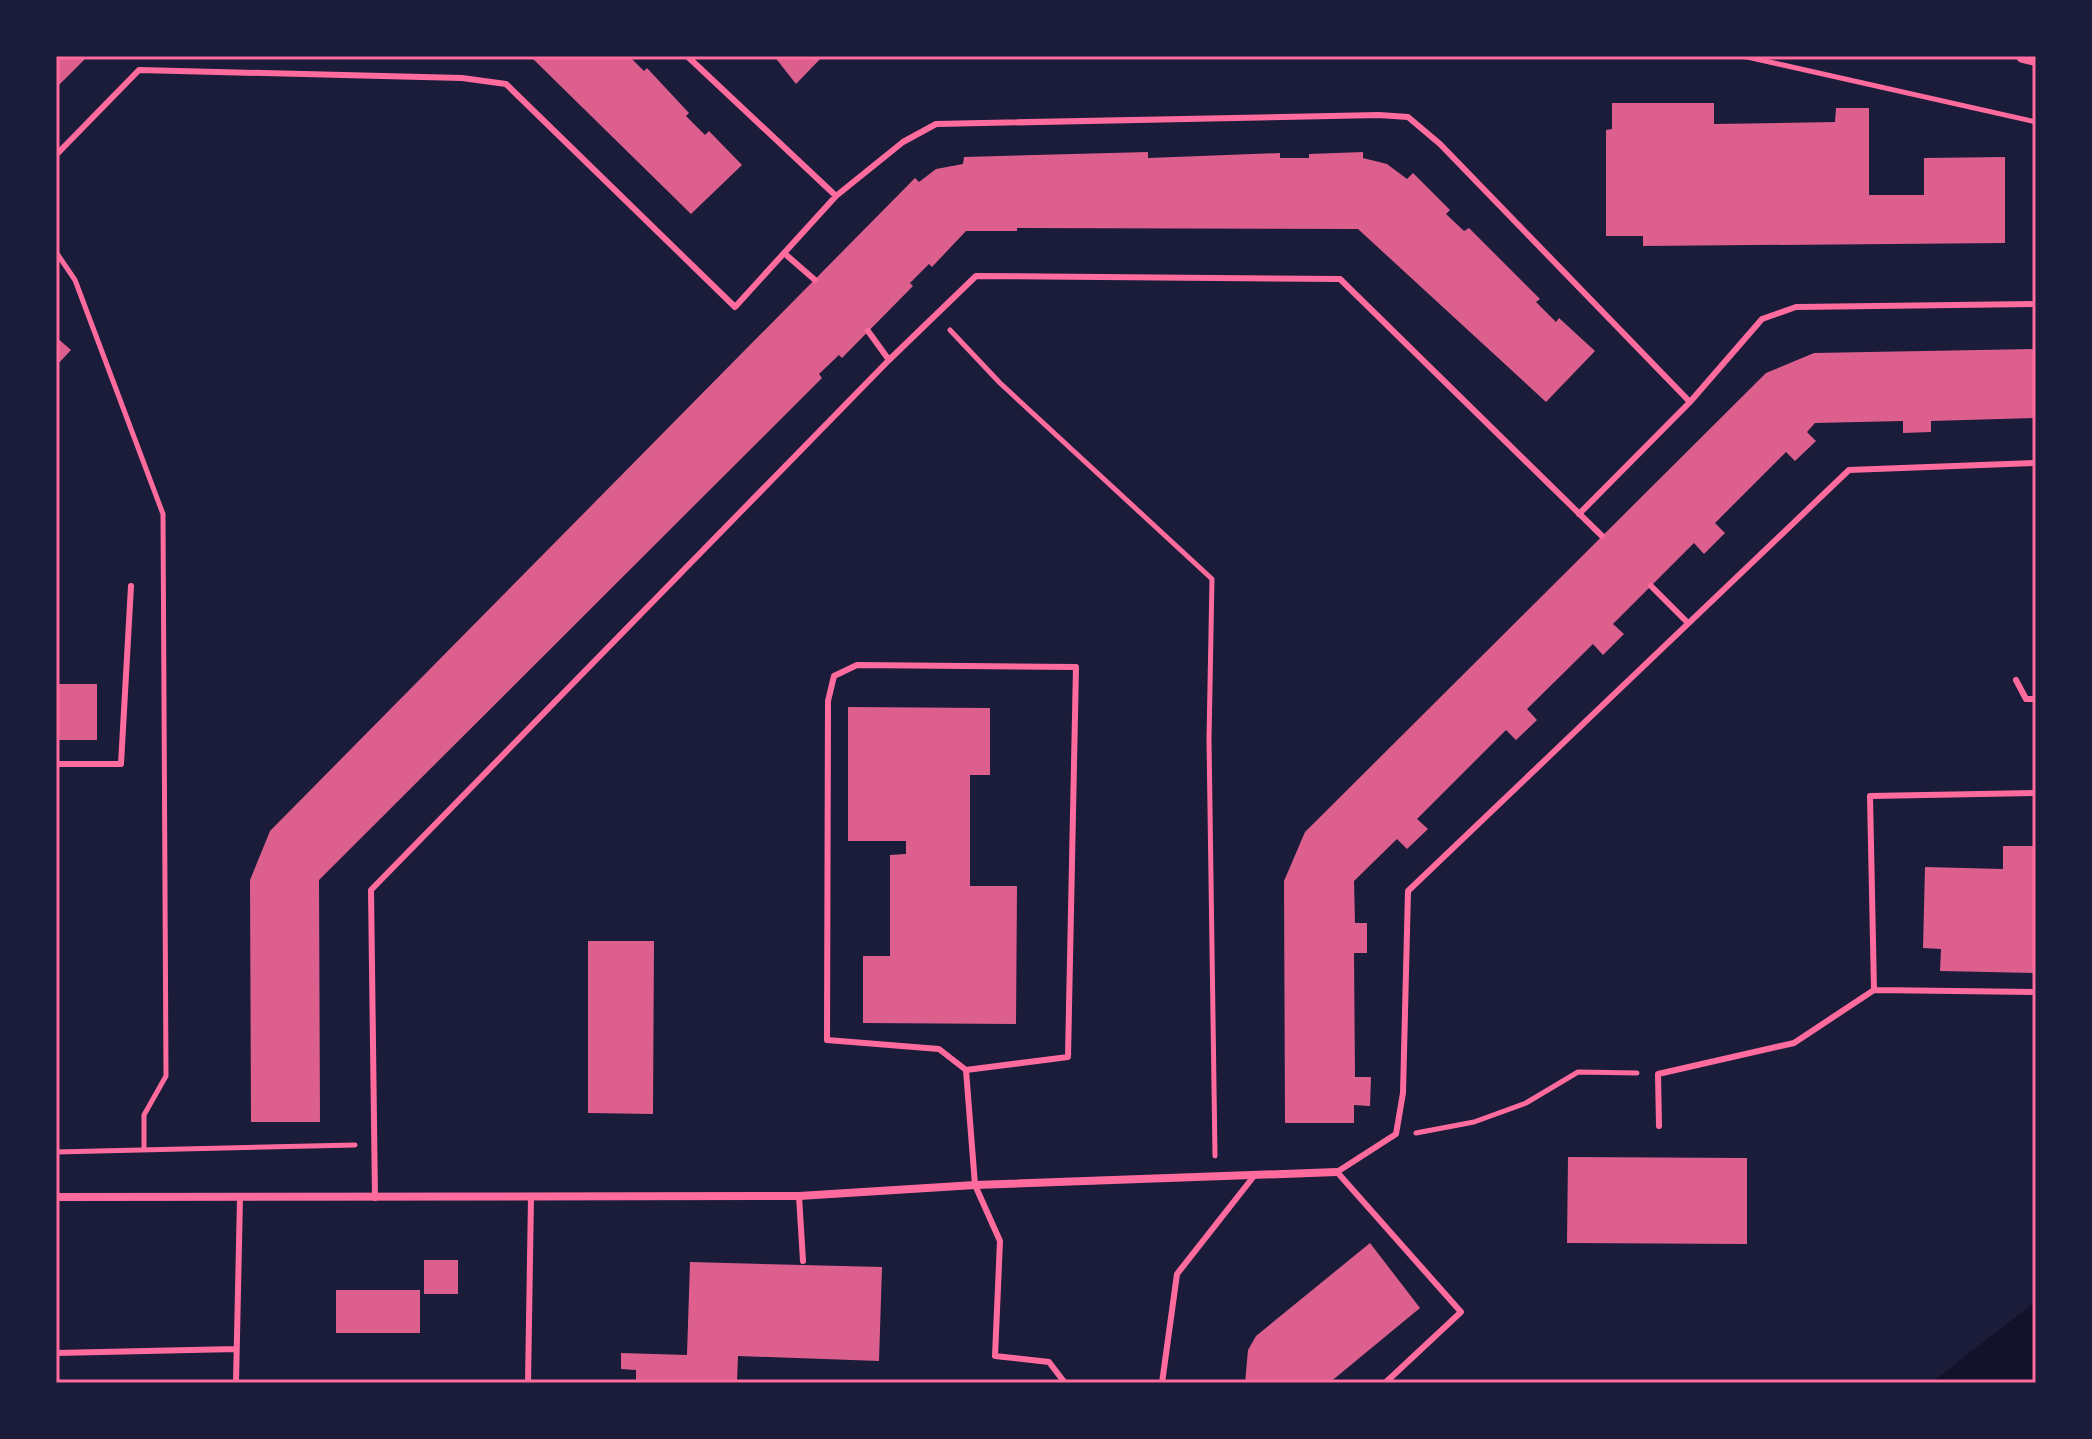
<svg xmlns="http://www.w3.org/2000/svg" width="2092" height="1439" font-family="Roboto,sans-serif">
	<rect width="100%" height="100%" fill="#1b1b3a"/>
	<!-- water -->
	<path fill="#12122b" d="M2036,1301V1383H1931Z"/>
	<!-- building -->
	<path fill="#dd5f8e" d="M56,56H88L56,88Z
		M530,56H629L644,71L647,68L689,113L686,116L705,135L709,131L742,165L691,214Z
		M774,56H823L796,84Z
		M1612,103H1714V124L1835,122L1836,108H1869V195H1924V158L2005,157V243L1643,246V236H1606V130L1612,129Z
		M1148,152V158L1280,153V158H1309V154L1363,152V158L1387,164L1407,179L1413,173L1450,210L1446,214L1464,231L1469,228L1540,299L1536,302L1556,322L1559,318L1595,351L1546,402L1358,229L1017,228V231H966L932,267L929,264L910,283L913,286L842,358L839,355L819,374L822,378L319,880L320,1122H251L250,880L270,831L915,178L919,182L936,169L963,164L964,157Z
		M56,337L71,350L56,366Z
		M2036,349V418L1931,421V432L1903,433V421L1815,423L1807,432L1816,441L1795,461L1786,452L1715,523L1725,533L1704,554L1694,543L1613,624L1624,634L1603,655L1593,644L1527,709L1537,720L1516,740L1506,730L1417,819L1428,829L1407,849L1397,839L1354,881L1355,923H1367V953H1354L1355,1077H1371L1370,1106L1354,1105V1123H1285L1284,881L1305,832L1766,373L1814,353Z
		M56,684H97V740H56Z
		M848,707L990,708V775H970V886H1017L1016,1024L863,1023V956H890V855L906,854V841H848Z
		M2003,846H2036V973L1940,971L1941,949L1923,948L1925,867L2003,869Z
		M588,941H654L653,1114L588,1113Z
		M1568,1157L1747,1158V1244L1567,1243Z
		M1370,1243L1420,1308L1329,1383H1245L1248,1350L1256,1336Z
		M424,1260H458V1294H424Z
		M690,1262L882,1267L879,1361L738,1356L737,1382L636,1383V1370L621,1369V1353L687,1355Z
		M336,1290H420V1333H336Z"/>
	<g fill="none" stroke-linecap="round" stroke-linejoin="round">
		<!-- path -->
		<path stroke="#ff6b9d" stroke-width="5" d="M1743,56L2036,122
			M56,252L75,280L163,514L166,1076L144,1115V1150
			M950,330L1000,383L1212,579L1209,739L1215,1156
			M1416,1133L1474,1122L1526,1103L1578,1072L1637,1073
			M56,1152L355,1145"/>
		<!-- service -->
		<path stroke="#ff6b9d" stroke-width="6" d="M56,155L139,70L462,78L506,84L735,307L836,196L687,56
			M836,196L903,142L936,124L1379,115L1408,117L1440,144L1690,402L1579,514
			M784,253L815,280
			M868,331L889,360
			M1690,402L1762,319L1796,307L2036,304
			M1651,586L1687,622
			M2016,680L2026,699H2036
			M56,764H121L131,586
			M1874,990L2036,992
			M966,1070L939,1049L827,1040L828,701L834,676L857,665L1076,667L1068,1057L966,1070L975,1185L1000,1241L995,1356L1049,1362L1065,1383
			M1659,1126L1658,1074L1794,1043L1874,990L1870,796L2036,793
			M799,1196L803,1261
			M375,1198L371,890L889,360L976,276L1340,279L1602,536
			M56,1353L236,1349
			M236,1383L240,1198
			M528,1383L531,1197
			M1162,1383L1177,1274L1254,1176
			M1385,1383L1461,1312L1337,1172L1396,1134L1403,1093L1408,891L1849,470L2036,463"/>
		<!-- minor -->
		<path stroke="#ff6b9d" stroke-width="8" d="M56,1197L799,1196L975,1185L1337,1172"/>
		<!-- tertiary -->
		<path stroke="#ff6b9d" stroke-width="14" d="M2023,56L2036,59"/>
	</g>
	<!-- border -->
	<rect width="2092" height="1439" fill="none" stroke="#1b1b3a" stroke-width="116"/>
	<rect x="58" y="58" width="1976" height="1323" fill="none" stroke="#ff6b9d" stroke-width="3"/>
</svg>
